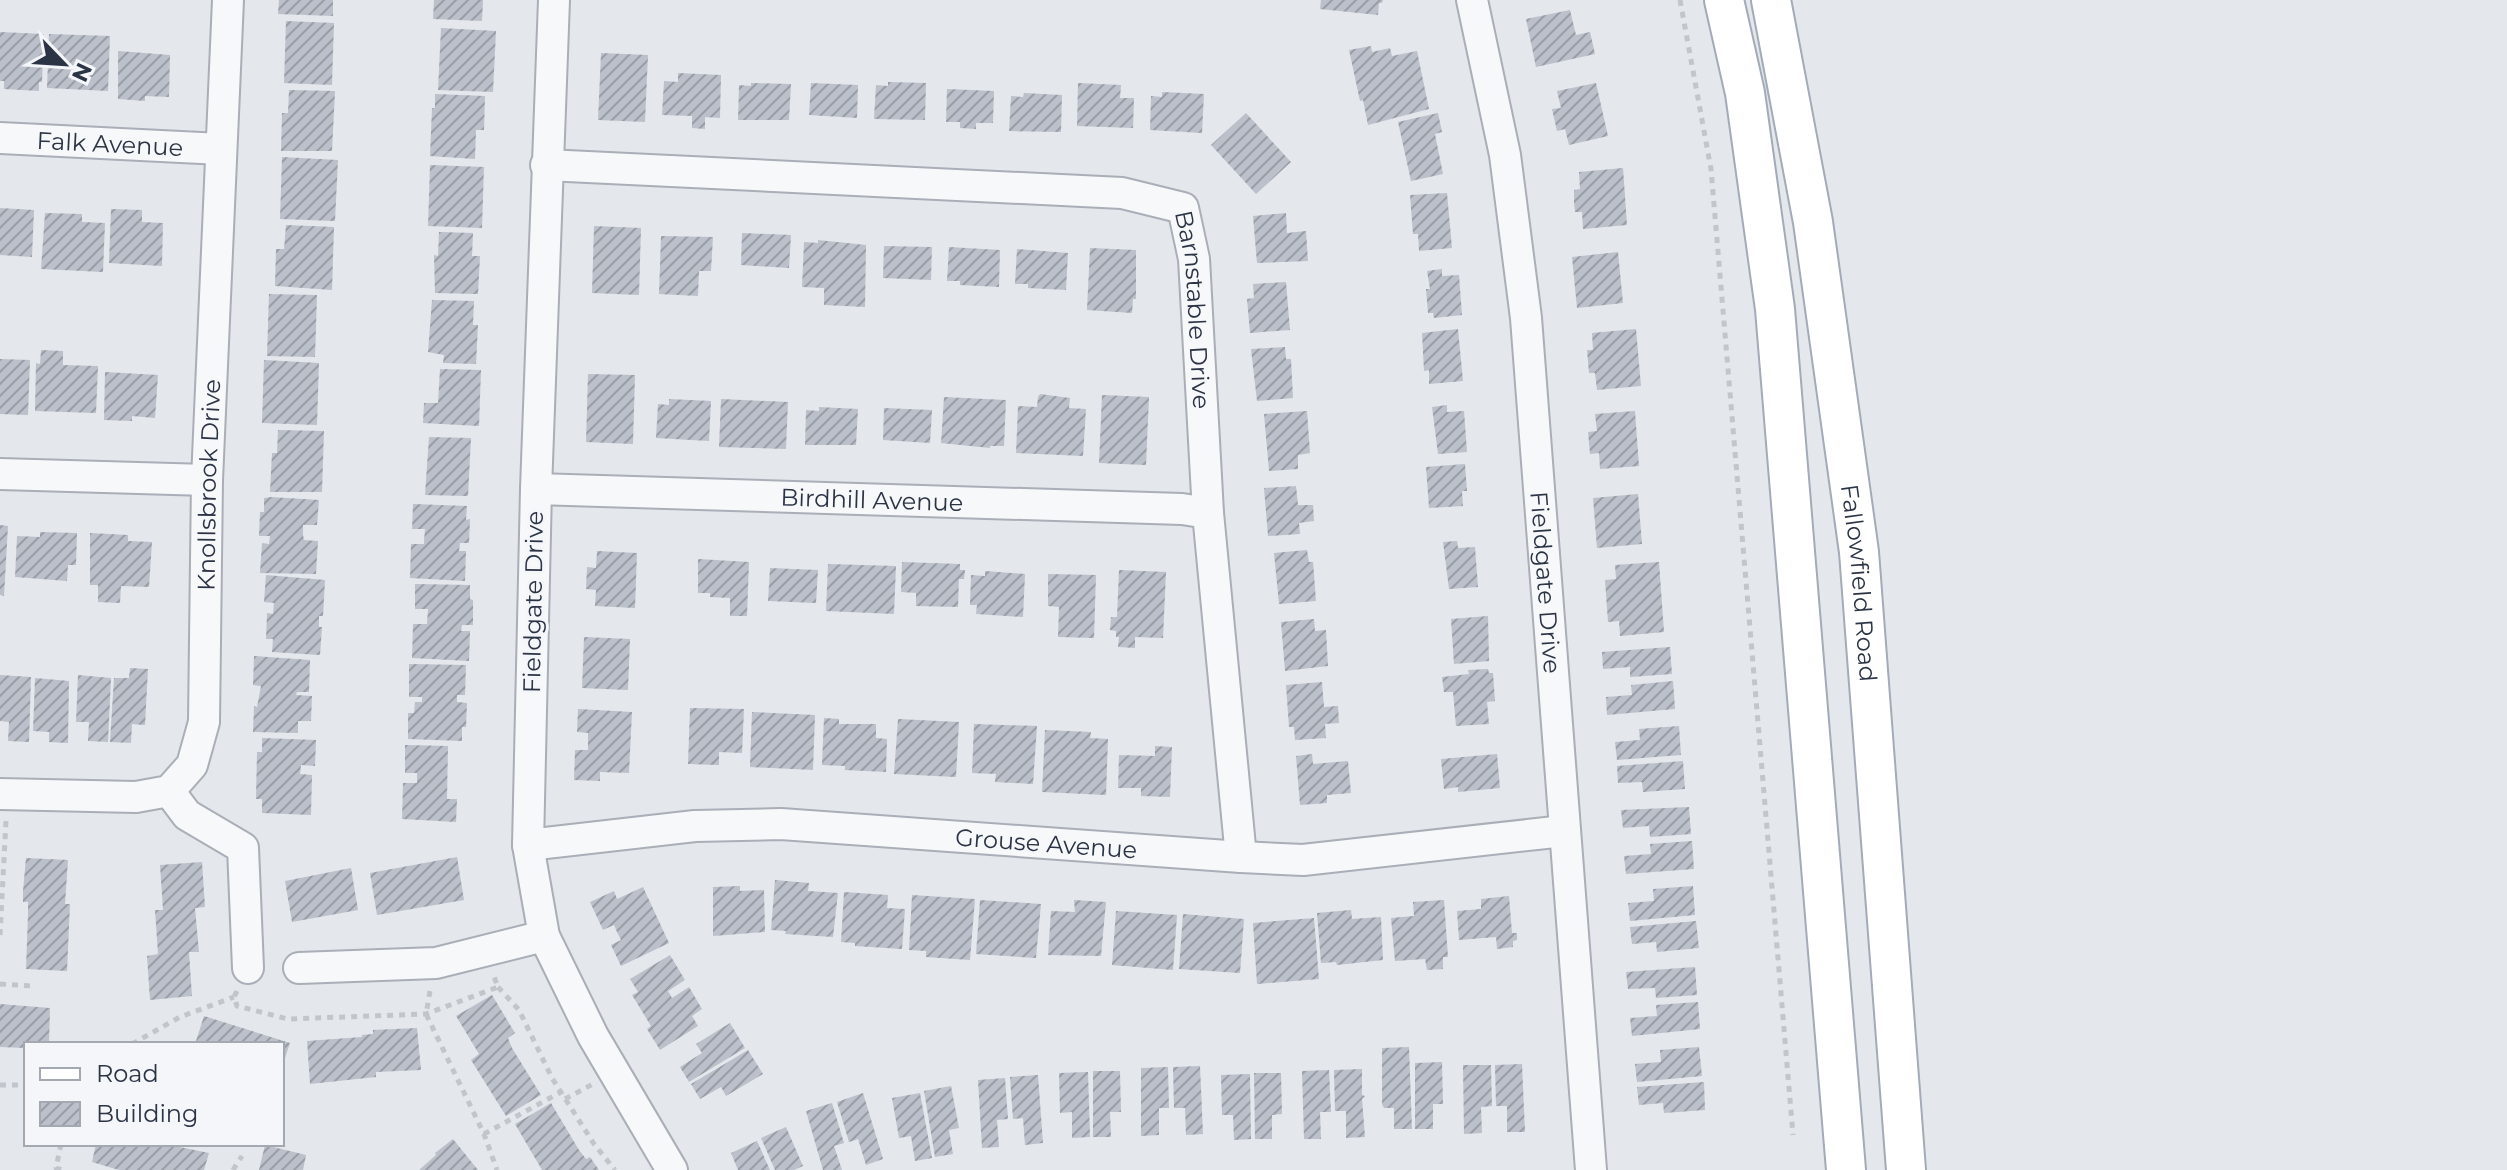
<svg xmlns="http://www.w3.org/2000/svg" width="2507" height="1170" font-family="Montserrat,sans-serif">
	<defs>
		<pattern id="building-hatch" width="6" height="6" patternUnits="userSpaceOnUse" patternTransform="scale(2)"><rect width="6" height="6" fill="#bbc0ca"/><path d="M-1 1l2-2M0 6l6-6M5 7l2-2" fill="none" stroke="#989da6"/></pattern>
	</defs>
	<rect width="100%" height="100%" fill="#e4e7ec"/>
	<!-- building -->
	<path fill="url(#building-hatch)" d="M279,0H333V16L278,14Z
		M434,0H483L482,21L433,19Z
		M1321,0H1383L1382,3H1379L1378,15L1320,9Z
		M1570,10L1576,35L1590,32L1595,54L1536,67L1526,19Z
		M286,21L334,23L332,85L284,83Z
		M441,28L496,31L493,92L438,90Z
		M0,32L44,34L42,82H39V91L4,89V81H0Z
		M49,34L110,36L108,91L47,88Z
		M1371,46L1372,52L1390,48L1392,56L1417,51L1429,109L1368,125L1363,100L1360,101L1349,50Z
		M118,51L170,55L169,97L145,96V101L118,99Z
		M601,53L648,55L645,122L598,120Z
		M678,73L721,75L720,118L705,117V129L692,128V116L662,115L664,81L678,82Z
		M888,82L926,83L925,120L874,119L876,85L888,86Z
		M751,83L791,84L789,120H738L739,85L751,86Z
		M811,83L858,85L857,118L809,115Z
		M1078,83L1121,85L1120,98H1134L1133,128L1077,126Z
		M1596,83L1608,136L1569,145L1565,129L1557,131L1552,109L1561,108L1557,91Z
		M947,89L994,91L993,123H976V129L960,128V122H946Z
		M289,90L335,91L332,151H281L282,113H288Z
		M1162,92L1204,94L1202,133L1150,130L1151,96L1162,97Z
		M1024,93L1062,95L1061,132L1009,131L1011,96L1023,97Z
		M435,94L485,96L484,130H476L475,159L430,156L432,108H435Z
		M1246,113L1291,162L1256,194L1211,145Z
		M1438,113L1442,132L1435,134L1443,174L1411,181L1398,122Z
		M282,157L338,160L335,221L280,219Z
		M430,165L484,167L482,228L428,226Z
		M1623,168L1627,225L1583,229L1582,212H1575L1574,202V190L1580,189L1579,172Z
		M1447,193L1452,248L1419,251L1418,234H1413L1410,195Z
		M0,208L34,210L32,257L0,255Z
		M111,209L142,210V222L163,223L162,266L109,263Z
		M45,213L82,214V222L105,223L103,272L41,269Z
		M1286,213L1287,233L1306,231L1308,261L1257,263L1253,216Z
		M286,225L334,227L332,290L275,286L276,249H284Z
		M594,226L641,228L639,295L592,293Z
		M439,232L473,233L472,256H480L478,294L435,293L434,255L438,256Z
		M742,233L791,235L789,268L741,265Z
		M661,236L713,237L711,271H699L698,296L659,294Z
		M818,240L866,245L865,307L824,305V288L802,287L804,242L818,243Z
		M884,246L932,247L931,280L883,278Z
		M949,247L1000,250L999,287L960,285V281H947Z
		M1090,248L1136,250V299H1133L1132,313L1087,310Z
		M1017,249L1068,253L1066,290L1028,288V284H1015Z
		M1618,252L1623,303L1577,308L1572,257Z
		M1442,269V276L1459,275L1462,315L1434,318L1433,313H1428L1426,289H1430L1427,271Z
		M1286,282L1290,330L1250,333L1247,299L1254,298L1253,284Z
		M269,294L317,295L315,357L267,356Z
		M432,300L474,301L473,325H478L476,364L443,363L444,355L428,352Z
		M1458,329L1463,381L1429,384V370L1424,371L1422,333Z
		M1636,329L1641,386L1597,390L1595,373H1589L1587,350H1593L1592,333Z
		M1285,347L1286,359H1291L1293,398L1257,401L1251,349Z
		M41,350L63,351V365L98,366L96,413L35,411L36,363L40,364Z
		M0,359L30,360L28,415L0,414Z
		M264,360L319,363L317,425L262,423Z
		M440,369L481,370L479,426L423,423L424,403H438Z
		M105,372L158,375L155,418L132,416V421L104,420Z
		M588,374L635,375L633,444L586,442Z
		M1040,394L1070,398L1069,408L1086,409L1083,456L1016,453L1018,406L1037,407L1038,397Z
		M1102,395L1149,397L1146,465L1099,463Z
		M944,397L1006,400L1004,446H990V448L941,443Z
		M669,399L711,401L709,441L656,438L658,404L669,405Z
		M721,399L788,402L786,449L719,447Z
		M1447,405V412L1464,411L1467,452L1438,454L1432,407Z
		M819,407L858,409L856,445H805L806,410L819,411Z
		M884,408L932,410L930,443L883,440Z
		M1307,411L1310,453L1298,455V469L1269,471L1264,414Z
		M1635,411L1639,466L1600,469L1599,453L1590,454L1588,432L1597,431L1595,414Z
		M278,430L324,431L322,492H270L272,453H277Z
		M429,437L471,438L468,496L425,495Z
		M1465,464L1467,491H1462L1463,506L1429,508L1426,467Z
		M1296,486L1298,505H1313L1314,521L1299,523L1300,534L1268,536L1264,488Z
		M1638,494L1642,544L1597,548L1593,498Z
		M271,497L319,500L317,525H303V535L304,540L318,541L316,574L260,573L262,543L269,544L270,536H259L260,512H264V498Z
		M413,504L467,506L466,520L470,519L469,543H460L459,551H466L465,581L410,578L411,544H424V541L425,529H412Z
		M0,525L8,526L4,596L0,595Z
		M40,532L77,533L76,565H68L67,581L15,577L17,536L40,537Z
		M90,533L128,535V541L152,542L149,587L121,586L120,603L98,602V585H90Z
		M1457,541L1458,548L1475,547L1478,587L1449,589L1443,542Z
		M1307,550L1309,562H1313L1316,601L1279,604L1274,553Z
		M597,551L637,553L635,608L595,606L596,590L586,589L587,567L596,568Z
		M698,559L749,562L747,616H730V598L710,597V593H698Z
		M902,562L960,564V570H965L964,579H959L958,607L916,606V593L901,592Z
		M1659,562L1664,632L1620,636L1619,621L1608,622L1605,580L1616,579L1615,565Z
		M828,564L896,566L894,614L826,611Z
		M770,568L818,570L816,603L768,601Z
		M1119,570L1166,572L1163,638L1135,637V648L1118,647L1119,637H1116V631L1110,630L1111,617H1117Z
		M985,571L1025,574L1023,617L976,614L977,605H970L971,575L985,576Z
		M1048,574L1096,575L1094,638L1058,637L1059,607L1048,606Z
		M266,575L325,580L323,616H319V627H322L320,655L272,652L273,639H266L267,613L273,614L274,603L264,602Z
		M415,584L470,585V599L473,600V625H462L461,631H470L469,661L412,658L413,624H427L428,609H415Z
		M1488,616L1489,661L1454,664L1451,619Z
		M1314,619L1315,631L1326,630L1328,666L1285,671L1281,622Z
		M584,637L630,639L628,690L582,688Z
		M1670,647L1672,674L1630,677V667L1603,669L1602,652Z
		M254,656L310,660L309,692H297L296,695L312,696L311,721H298V733L253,732L254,706L257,707L261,686L253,685Z
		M409,664L466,665L465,695H457V702L467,703L466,727H462V741L408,739V713H414L415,702H422V697H409Z
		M130,668L148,669L145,725L132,724L131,743L110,742L114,678H129Z
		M1488,669L1489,673H1493L1495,701L1487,702L1489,724L1456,726L1453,692H1444L1442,677L1469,674L1468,670Z
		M0,675L31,677L29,742L8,741L9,722L0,721Z
		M78,675L111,678L108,742L88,741L89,722H76Z
		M35,678L69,681L68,743L49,742V732L33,731Z
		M1673,681L1675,709L1607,715L1606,697L1632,695L1631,685Z
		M1322,682L1324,707L1338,706L1339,723L1325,724L1326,738L1295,740L1294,727H1289L1286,685Z
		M690,708L744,709L742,753L719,752V765L688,764Z
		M578,709L632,712L629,773L600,772V781L574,780L575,750H588V733L577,732Z
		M752,712L815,715L813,770L750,767Z
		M824,718L839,719V724H876V738L887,739L886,772L845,770V766L822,765Z
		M898,719L959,722L956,777L894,774Z
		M974,724L1037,726L1033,784L995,782L996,774L972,773Z
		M1679,726L1681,755L1617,760L1615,742L1640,740L1639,729Z
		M1045,730L1091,732L1090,738L1108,739L1106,795L1042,792Z
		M262,738L316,740L315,766L301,765L300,774L312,775L311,815L262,813V799H256L257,752H262Z
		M405,745L448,746L447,799H457L456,822L402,819L403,783H417V773H405Z
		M1155,746L1172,747L1170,797L1141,796V788H1118L1119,755L1155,756Z
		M1312,754L1313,764L1348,761L1351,793L1327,795V803L1300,805L1296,756Z
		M1497,754L1500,788L1458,792V787L1444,789L1441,759Z
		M1683,761L1685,789L1643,792L1642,782L1618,783L1617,766Z
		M1689,807L1691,834L1650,837L1649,826L1623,828L1621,810Z
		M1692,841L1694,869L1626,874L1624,856L1651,854L1650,844Z
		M457,857L464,900L377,915L370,873Z
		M26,858L68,860L65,904H70L67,971L26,969L28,914V902H23V891Z
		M202,862L205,907L195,908L199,952H189L192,996L150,1000L147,956L158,954L155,910H163L160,865Z
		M351,868L358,910L292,922L285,881Z
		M775,880L809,883L808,891L838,893L833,937L785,934L786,931L771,930Z
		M740,886V891L764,890L765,932L713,936V887Z
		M1693,886L1695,915L1630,921L1628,903L1654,901L1653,889Z
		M643,887L669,943L621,966L611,945L621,940L617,932L614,925L603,930L590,902L614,891L617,899Z
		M844,892L888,895L887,908L905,909L902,949L855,946V943L841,942Z
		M912,895L975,899L970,960L926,957V951L909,950Z
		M1509,896L1512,933H1517V940L1513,941V947L1497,949L1496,937L1459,940L1457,911L1481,909V899Z
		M980,900L1041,904L1036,958L976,954Z
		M1074,900L1106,902L1101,956L1048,955L1051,911L1075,912Z
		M1444,900L1448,957H1443V969L1427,970L1425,959L1395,961L1391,918L1414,916L1413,902Z
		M1351,910L1352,919L1381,917L1383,960L1337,965L1336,962L1321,963L1317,913Z
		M1116,911L1177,915L1173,970L1112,965Z
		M1183,914L1244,919L1240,973L1179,969Z
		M1314,918L1319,979L1257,984L1253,923Z
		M1696,921L1699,948L1657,952L1656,942L1632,944L1630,927Z
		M670,955L685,980L668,991L672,998L689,987L702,1009L692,1016L698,1026L660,1050L647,1029L651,1026L632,995L638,992L630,979Z
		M1695,967L1697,995L1656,998L1655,988L1628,989L1626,972Z
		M492,995L515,1033L508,1038L512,1048L541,1095L506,1116L471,1060L479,1054L456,1016Z
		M1698,1002L1700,1029L1632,1036L1630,1018L1657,1016L1656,1005Z
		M0,1004L50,1008L49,1044H26V1048L0,1047Z
		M204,1016L290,1043L283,1064L282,1044H195Z
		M730,1023L745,1048L689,1082L680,1067L702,1053L696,1044Z
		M417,1028L421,1070L376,1072V1077L310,1084L307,1041L362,1037V1035L373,1034V1030Z
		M1409,1047L1412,1129H1394V1108H1384L1382,1104V1048Z
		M1699,1047L1702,1076L1637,1082L1635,1064L1661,1062L1660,1050Z
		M748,1050L763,1074L726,1096L721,1087L700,1099L691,1084Z
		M1442,1062L1443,1104H1433V1129H1415V1063Z
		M1522,1064L1525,1132H1507V1106H1496L1495,1065Z
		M1463,1065H1491L1492,1106L1481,1107L1482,1133L1464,1134Z
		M1200,1066L1203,1134L1186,1135L1185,1108H1174L1173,1067Z
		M1168,1067L1169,1108H1159V1135L1141,1136V1068Z
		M1362,1069V1095L1365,1096L1362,1099L1365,1137L1346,1138V1111H1335L1334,1070Z
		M1329,1070L1331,1112H1320L1321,1139H1304L1302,1071Z
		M1093,1071H1120L1121,1112H1110L1111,1137H1093Z
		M1088,1072L1090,1137L1072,1138V1112L1060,1113L1059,1073Z
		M1254,1073H1281L1282,1114L1272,1115V1139H1255Z
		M1250,1074L1251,1139L1234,1140L1233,1115H1222L1221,1075Z
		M1038,1075L1043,1143L1025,1145L1023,1118L1013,1119L1010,1077Z
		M1005,1078L1008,1119L997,1120L999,1147L982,1148L978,1080Z
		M1704,1082L1705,1110L1664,1113L1663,1103L1639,1105L1637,1087Z
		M951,1086L959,1128L949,1130L953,1154L935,1157L924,1091Z
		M863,1093L883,1159L866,1165L858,1139L849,1142L837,1102Z
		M920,1093L932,1158L915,1161L911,1136L899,1138L892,1098Z
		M551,1103L579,1150L586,1159L590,1157L599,1170H542L515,1124Z
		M832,1103L844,1143L834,1146L842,1170H823L806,1111Z
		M786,1127L803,1166L794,1170H775L761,1138Z
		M453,1139L478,1170H419L436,1155L435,1153Z
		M757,1141L770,1170H738L731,1153Z
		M96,1144H165L209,1153L204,1170H119L92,1162Z
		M265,1145L306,1155L303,1170H259Z"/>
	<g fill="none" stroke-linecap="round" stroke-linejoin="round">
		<!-- minor casing -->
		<g stroke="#a9aeb7" stroke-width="34">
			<g id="minor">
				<path d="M554,0L536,489L528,845L544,936L593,1036L672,1170"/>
				<path id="s1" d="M1472,0L1505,155L1526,318L1591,1170"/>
				<path id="s2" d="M0,138L221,149"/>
				<path id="s3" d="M546,165L1122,193L1183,208L1194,259L1208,513L1241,857"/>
				<path d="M0,474L207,480"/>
				<path id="s4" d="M536,489L1182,509L1208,513"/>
				<path d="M169,791L187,815L243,848L248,968"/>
				<path id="s5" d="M0,794L136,797L169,791L192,765L204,722L207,480L228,0"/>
				<path id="s6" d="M528,845L695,826L781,824L1241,857L1303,860L1564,831"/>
				<path d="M299,968L436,963L544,936"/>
			</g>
		</g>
		<!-- major casing -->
		<g stroke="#a3abb8" stroke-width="42">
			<g id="major">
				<path d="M1724,0L1745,93L1775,309L1846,1170"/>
				<path id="s7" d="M1771,0L1813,222L1859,552L1906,1170"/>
			</g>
		</g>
		<!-- path -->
		<path stroke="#c2c5cb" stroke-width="5" stroke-dasharray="6 6" stroke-linecap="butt" d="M1680,0L1711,169L1793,1135
			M0,935L6,821
			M0,984L32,986
			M498,987L519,1010L552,1078L594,1144L615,1170
			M237,991L234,997L237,1006L288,1019L426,1014L498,987L493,974
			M430,991L426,1014L484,1134L497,1170
			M132,1044L180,1017L234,997
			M0,1085H26
			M565,1099L593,1084
			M484,1134L561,1092
			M61,1144L56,1168L62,1170
			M233,1170L242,1156"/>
		<!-- minor -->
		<use href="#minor" stroke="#f7f8fa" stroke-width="30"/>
		<!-- major -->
		<use href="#major" stroke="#fff" stroke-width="38"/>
	</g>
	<g text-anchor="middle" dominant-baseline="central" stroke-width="6" stroke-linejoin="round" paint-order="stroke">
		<!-- street labels -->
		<g font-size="24" fill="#2b3445" stroke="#f4f6f9">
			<text stroke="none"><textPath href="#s2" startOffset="110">Falk Avenue</textPath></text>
			<text stroke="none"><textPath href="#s3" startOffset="742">Barnstable Drive</textPath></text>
			<text stroke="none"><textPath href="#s5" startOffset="486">Knollsbrook Drive</textPath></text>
			<text stroke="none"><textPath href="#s4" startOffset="336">Birdhill Avenue</textPath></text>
			<text stroke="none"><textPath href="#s7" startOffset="590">Fallowfield Road</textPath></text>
			<text stroke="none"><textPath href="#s1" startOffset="588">Fieldgate Drive</textPath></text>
			<text transform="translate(533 602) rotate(-89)">Fieldgate Drive</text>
			<text stroke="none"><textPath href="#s6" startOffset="520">Grouse Avenue</textPath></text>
		</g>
	</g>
	<!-- legend -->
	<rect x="24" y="1042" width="260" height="104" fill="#f4f6f9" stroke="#a4a8b1" stroke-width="2"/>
	<rect x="40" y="1068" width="40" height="12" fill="#ffffff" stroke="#a4a8b1" stroke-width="2"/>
	<text x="96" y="1082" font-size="24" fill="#2b3445">Road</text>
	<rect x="40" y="1102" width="40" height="24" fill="url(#building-hatch)" stroke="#a4a8b1" stroke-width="2"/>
	<text x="96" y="1122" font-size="24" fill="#2b3445">Building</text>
	<!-- north arrow -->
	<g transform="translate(64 64) rotate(115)" stroke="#f4f6f9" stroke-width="6" paint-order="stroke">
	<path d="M0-6L14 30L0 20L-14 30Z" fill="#2b3445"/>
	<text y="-12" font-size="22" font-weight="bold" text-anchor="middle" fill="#2b3445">N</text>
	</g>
</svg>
